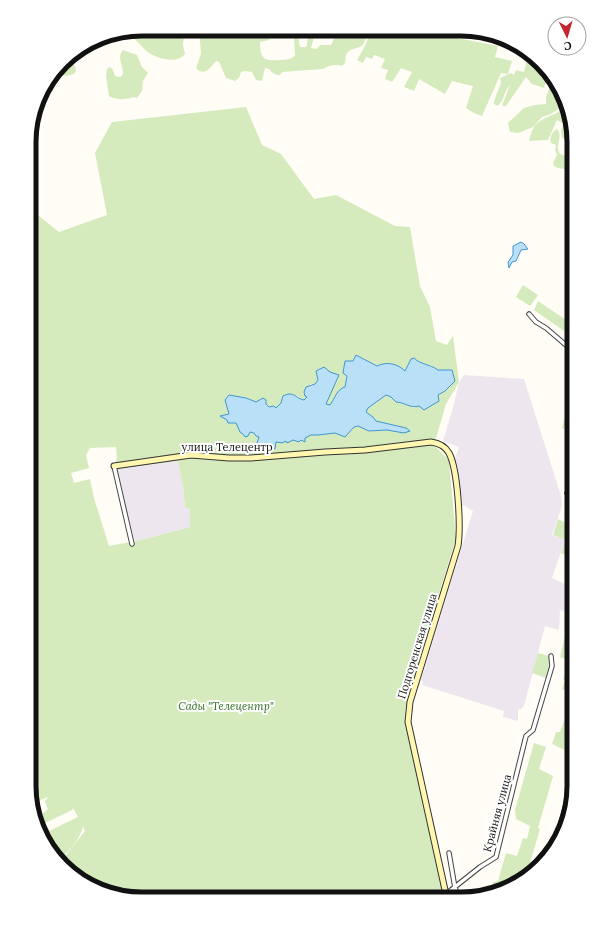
<svg xmlns="http://www.w3.org/2000/svg" width="603" height="928" font-family="Lora,serif">
	<rect width="100%" height="100%" fill="#fffdf5"/>
	<!-- industrial -->
	<path fill="#eee6ef" d="M464,375L524,379L561,496L562,506L552,535L566,540L561,552L552,578L572,587L564,611L560,610L559,630L545,626L524,706L521,709L518,710V721L503,717L504,711L422,685L423,682L421,680L473,511L465,506L460,505L459,498L460,493L457,467L454,461L459,447L443,441L454,404L459,382Z
		M178,461L183,487L185,507L190,509V527L133,542L117,472L118,469Z"/>
	<!-- green -->
	<path fill="#d5ebbd" fill-rule="evenodd" d="M142,29H180L184,35L183,45L185,54C177,64 159,59 149,53C143,49 139,42 133,38V31Z
		M198,29H257L268,31L271,37L269,40L260,42C260,59 264,61 279,60C285,60 291,59 295,56L294,39L295,33L298,35L300,47H306L307,45L308,35L314,37L311,48L316,49L321,45H331C333,40 338,33 339,30C348,30 362,26 366,36C364,52 354,45 347,53C345,56 346,60 345,63L342,66C334,64 330,65 323,69L282,72L280,75C274,75 273,73 269,69L265,68L262,81L256,80L252,72L245,71L241,72L239,78L235,81L226,78L219,62L216,61C210,68 204,77 196,68L201,54L200,41Z
		M307,29L336,30L334,35L330,37L307,32Z
		M368,30H421L433,33L436,30L459,33L457,38L498,46L495,57L512,61L508,74L501,73L482,116L474,113L466,108L473,86L452,81L445,94L419,79L414,91L404,87L412,72L401,68L392,82L385,79L388,70L381,68L385,59L374,55L372,59L366,57L363,63L357,60L366,44L369,35L367,33Z
		M123,50L137,55L142,67L148,73L143,81L142,91L137,98L133,97C126,100 116,100 109,96L106,76L107,69L110,67L113,70L115,76L119,77L122,76C126,67 115,60 123,50Z
		M529,52L548,76L544,88L532,84L526,77L506,106H502L510,85C504,91 504,102 497,106L494,104V101L501,83L500,78L511,73L514,75L516,70L524,72Z
		M68,57C72,62 76,65 76,72C70,77 62,77 56,72Z
		M552,81L557,88V90L564,96L560,108L551,114L542,117L533,127L518,133L510,132L508,123L524,108L535,105L546,104V97Z
		M565,99L572,134L570,139L573,135L574,151L569,143L570,140L562,138L561,131L564,124L557,120L548,140L529,141C530,137 531,132 533,129C538,118 553,116 562,110Z
		M246,107L262,145L281,154L314,199L336,195L395,226L410,227L420,286L430,307L436,341L447,345L453,336L459,382L446,404L434,445L449,460L456,538L408,696L406,722L426,818L445,899L128,898L77,877L62,860L85,831L83,826C81,837 69,853 60,858L38,829L35,817L41,815L48,809L45,802L48,797L38,801L31,795L29,786L30,209L59,232L107,215L95,153L112,122ZM361,357L377,366C387,361 398,364 405,372L411,359L414,358L424,365H431L438,370L448,371L450,387L445,391L414,408L400,402H396L391,397L386,395L368,408L366,412L373,417L376,421L406,428L404,433L387,430L369,431L359,426L354,427L351,431L342,435L336,433L318,435H311L301,440L296,441L293,440L276,442L273,448L271,446L269,448L258,440L259,437L254,433L239,429L236,423H229L222,415L229,414L227,409L229,395L246,398L256,402L260,399L269,407L274,406L276,408L281,403L298,396L301,400H304L307,396L310,384H315L318,380L317,376L330,372L336,374L338,379L331,390L325,405H330C336,398 337,394 345,387L348,362ZM116,447L117,458L113,470L130,542L109,546L94,498L90,479L74,483L71,473L89,468L86,455L90,448ZM178,461L183,487L185,507L190,509V527L133,542L117,472L118,469ZM73,808L78,817L49,831L45,832L42,830V827L45,823L72,810Z
		M557,129C564,137 554,145 560,154L570,157L571,161L570,167C565,170 559,169 554,166L553,163L557,155L555,150L556,145L551,143C549,138 552,132 557,129Z
		M523,285L538,295L530,306L516,297Z
		M538,301L569,322V324L564,331L534,310Z
		M571,390L574,391V429L568,426L566,430L562,428Z
		M558,519L574,527V558L561,553L566,540L553,535Z
		M574,626V694L562,689L565,680L563,679L570,661L560,657L565,636L571,631Z
		M538,653L549,656L551,665L546,678L532,673Z
		M569,707L574,709V731L567,751L552,744L556,732H560Z
		M534,743L546,747L539,769L553,776L538,828L540,829L527,873L504,890L490,893L493,882L498,881L506,853L517,856L523,838L527,839L530,826L516,819L515,810Z"/>
	<!-- water -->
	<path fill="#b9e0f7" stroke="#3f96cf" d="M521,242L524,244L528,249L521,250L516,261L512,262L509,268L508,262L513,255V246Z
		M356,355L377,366C387,361 398,364 405,371L411,359L414,358C421,365 430,364 438,370H452L455,381L445,391L438,395L439,401L424,410L419,406C411,409 404,402 396,402L391,397L386,395L368,408L366,412L373,417L376,421L406,428L410,431L404,433L387,430L369,431L358,426L354,427L345,437L335,433L318,435H311L305,438V442L301,440L299,442L293,440L287,443L286,441L282,443L276,442L275,449L271,446L267,450L257,443L259,437L256,436L254,433L250,432L248,436L245,437L243,434L240,432L236,423H228L227,420L220,416L229,414L225,400L229,395L246,398L256,402L263,398L266,400V404L269,407L274,406L276,408L281,403L283,396C294,390 296,399 304,400L307,397L305,396L304,392L306,387L315,384L318,380L316,371L324,367L330,372L339,375L326,404L330,405C335,398 337,389 345,387L347,376L343,373L345,361H353Z"/>
	<g fill="none" stroke-linecap="round" stroke-linejoin="round">
		<!-- street casing -->
		<g stroke="#444" stroke-width="5.5">
			<path id="street" d="M571,231L574,234
				M529,314L536,322L546,328L574,352
				M114,466L132,544
				M567,493L574,497
				M555,844L574,776
				M449,853L455,888L460,899
				M446,894L480,867L496,857L526,736L533,730L552,666L551,656"/>
		</g>
		<!-- secondary casing -->
		<g stroke="#333" stroke-width="7">
			<path id="secondary" d="M114,466L191,455L229,458H251L325,452L365,450L431,442C439,443 445,446 449,453C458,470 461,526 458,546L410,702L408,722L447,899"/>
		</g>
		<!-- street -->
		<use href="#street" stroke="#fff" stroke-width="3.5"/>
		<!-- secondary -->
		<use href="#secondary" stroke="#fff6b0" stroke-width="5"/>
	</g>
	<g text-anchor="middle" dominant-baseline="central" stroke-width="4" stroke-linejoin="round" paint-order="stroke">
		<!-- street labels -->
		<g font-size="11" fill="#111" stroke="#fff">
			<text x="227" y="447">улица Телецентр</text>
			<text transform="translate(417 646) rotate(-73)">Подгоренская улица</text>
			<text transform="translate(497 813) rotate(-75)">Крайняя улица</text>
		</g>
		<!-- park labels -->
		<g font-size="11" font-style="italic" fill="#2f6b1f" stroke="#fff">
			<text x="226" y="706">Сады "Телецентр"</text>
		</g>
	</g>
	<!-- crop -->
	<path d="M0 0H603V928H0ZM142 36H461A106 106 0 0 1 567 142V786A106 106 0 0 1 461 892H142A106 106 0 0 1 36 786V142A106 106 0 0 1 142 36Z" fill="#fff" fill-rule="evenodd"/>
	<path fill="none" stroke="#111" stroke-width="5" d="M142 36H461A106 106 0 0 1 567 142V786A106 106 0 0 1 461 892H142A106 106 0 0 1 36 786V142A106 106 0 0 1 142 36Z"/>
	<!-- north arrow -->
	<g transform="translate(567 36) rotate(175)"><circle r="19" fill="#ffffff" stroke="#a0a0a0"/>
	<path d="M0-3L7 15L0 10L-7 15Z" fill="#c4262e"/>
	<text y="-6" font-size="11" font-weight="bold" text-anchor="middle" fill="#111111">С</text>
	</g>
</svg>
